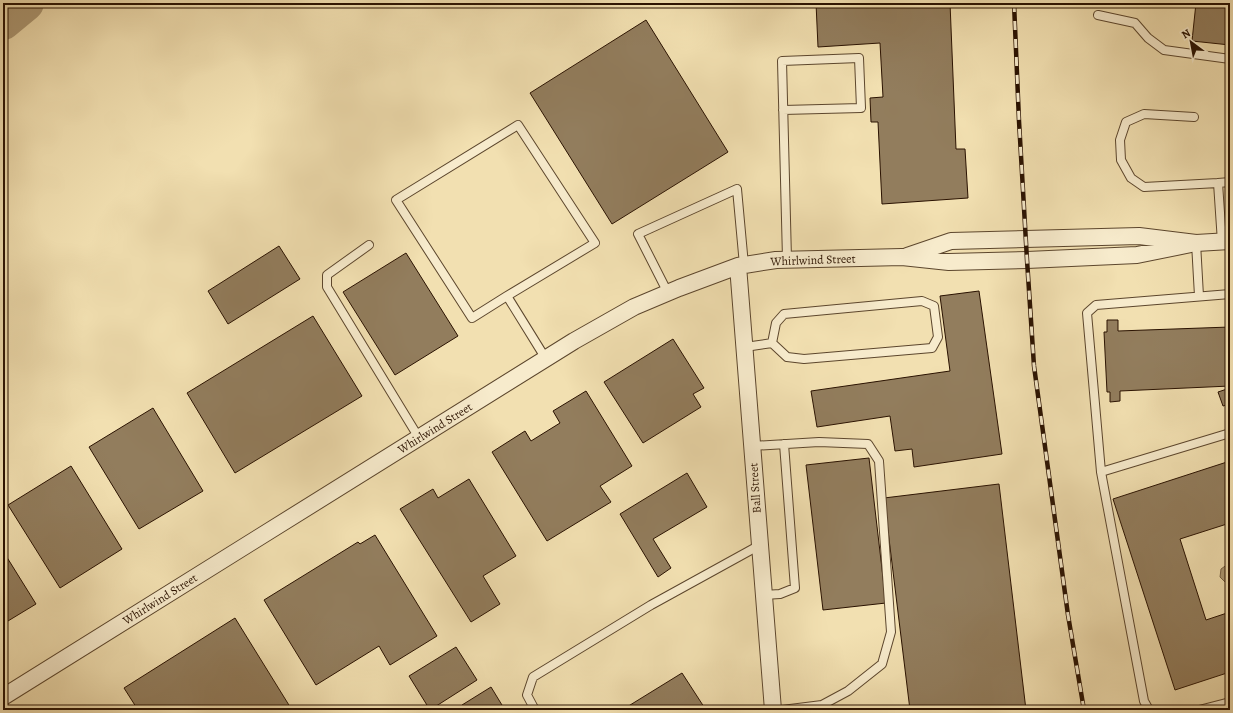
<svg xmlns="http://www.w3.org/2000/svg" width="1233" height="713" font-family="Alegreya,serif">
	<rect width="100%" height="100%" fill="#f2e0b1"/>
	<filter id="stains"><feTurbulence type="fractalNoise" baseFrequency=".005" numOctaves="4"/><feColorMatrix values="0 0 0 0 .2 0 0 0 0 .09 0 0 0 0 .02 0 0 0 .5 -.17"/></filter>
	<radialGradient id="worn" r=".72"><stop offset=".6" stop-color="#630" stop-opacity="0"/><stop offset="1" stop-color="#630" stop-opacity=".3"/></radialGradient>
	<!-- water -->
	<path fill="#ae9a75" stroke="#796447" d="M1228,564H1230V587L1220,577L1221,569Z"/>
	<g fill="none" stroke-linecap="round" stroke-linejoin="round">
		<!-- river -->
		<path stroke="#ae9a75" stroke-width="36" d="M3,22L26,3"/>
	</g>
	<!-- building -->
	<path fill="#927d5d" stroke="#2a1201" d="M816,3H950L956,149H965L968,198L882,204L878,122H871L870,98L883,97L880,43L818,47Z
		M1196,3H1213L1230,5V45L1192,41Z
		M646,20L728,152L612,224L530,93Z
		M279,246L300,279L228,324L208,291Z
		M406,253L458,336L395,375L343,292Z
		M979,291L1002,454L914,467L912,449L895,451L890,416L817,427L811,391L950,371L940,296Z
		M313,316L362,396L235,473L187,393Z
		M1107,320H1118V331L1230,327V386L1120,391V401L1110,402V392H1107L1104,332H1107Z
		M673,339L704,388L693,394L701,407L643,443L604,382Z
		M1230,388V404L1223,406L1218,392Z
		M586,391L632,466L600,486L611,502L547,541L492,452L525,431L531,441L560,423L553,411Z
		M153,408L203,491L139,529L89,447Z
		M869,458L886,603L823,610L806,465Z
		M1230,461V523L1180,539L1206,620L1230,612V672L1175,690L1113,499Z
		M71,466L122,549L60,588L8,505Z
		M687,473L707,507L653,539L671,568L658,577L620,514Z
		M469,479L516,556L483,576L500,604L471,622L400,509L433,489L438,498Z
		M999,484L1026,710H910L884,498Z
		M375,535L437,636L390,665L379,646L316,685L264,600L358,542L360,544Z
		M3,551L36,604L3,624Z
		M235,618L292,710H138L124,688Z
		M456,647L477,680L430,710L409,676Z
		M682,673L706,710H622Z
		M491,687L505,710H465L462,705Z"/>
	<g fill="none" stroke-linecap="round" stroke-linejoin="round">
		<!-- service casing -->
		<g stroke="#5c462d" stroke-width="10">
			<path id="service" d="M1098,15L1135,23L1148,38L1164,50L1230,59
				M783,110L861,108L859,58L782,61L787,259
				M1194,117L1144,114L1126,122L1120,140L1121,160L1131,178L1144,187L1218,183
				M1222,242L1218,183L1230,182
				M1196,243L1199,296
				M369,245L327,275V287L419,438
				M668,293L638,234L737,189L744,265
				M507,296L472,318L396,200L518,125L595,243L507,296L546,359
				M922,301L934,306L938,337L932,348L804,359L787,357L772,343L776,323L784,314Z
				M745,347L772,343
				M752,446L819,442L868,444L879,461L891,632L882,664L848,691L822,705L782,710
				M1101,472L1087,313L1096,305L1230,294
				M764,595L780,594L795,588L784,444
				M535,710L527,695L533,677L651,605L760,545
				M1149,710L1144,701L1101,472L1230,433
				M1199,710L1230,702"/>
		</g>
		<!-- minor casing -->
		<g stroke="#5c462d" stroke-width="18">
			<path id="minor" d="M907,256L951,241L1139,236L1196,243L1230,241
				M738,266L773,710
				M3,697L574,341L634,307L679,288L738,266L776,260L902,257L949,262L1027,260L1137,255L1196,243"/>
		</g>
		<!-- service -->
		<use href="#service" stroke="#f7ebcc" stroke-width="8"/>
		<!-- minor -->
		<use href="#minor" stroke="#f7ebcc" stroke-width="16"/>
		<!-- rail casing -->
		<g stroke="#2a1201" stroke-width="4.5">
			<path id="rail" d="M1014,3L1019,121L1027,260L1034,366L1068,615L1084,710"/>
		</g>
		<!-- rail -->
		<use href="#rail" stroke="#f7ebcc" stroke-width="3" stroke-dasharray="9" stroke-linecap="butt"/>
	</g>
	<g text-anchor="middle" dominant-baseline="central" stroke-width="4" stroke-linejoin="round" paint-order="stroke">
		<!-- street labels -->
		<g font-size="12" fill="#2a1201" stroke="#f7ebcc">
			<text transform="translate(813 260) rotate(-2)">Whirlwind Street</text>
			<text transform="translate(435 428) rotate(-32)">Whirlwind Street</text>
			<text transform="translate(755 488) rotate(-94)">Ball Street</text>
			<text transform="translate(160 599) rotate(-32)">Whirlwind Street</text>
		</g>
	</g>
	<!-- margin -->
	<rect width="1233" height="713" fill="none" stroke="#f2e0b1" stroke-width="16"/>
	<rect x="4" y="4" width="1225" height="705" fill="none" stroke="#2a1201" stroke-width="2"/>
	<rect x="8" y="8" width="1217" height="697" fill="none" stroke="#2a1201"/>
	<!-- north arrow -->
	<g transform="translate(1191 42) rotate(328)" stroke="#f7ebcc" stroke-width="3" paint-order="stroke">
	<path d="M0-3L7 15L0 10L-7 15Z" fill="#2a1201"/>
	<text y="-6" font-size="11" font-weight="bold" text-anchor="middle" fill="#2a1201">N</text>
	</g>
	<rect width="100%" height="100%" filter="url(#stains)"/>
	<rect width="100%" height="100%" fill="url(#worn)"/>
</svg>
